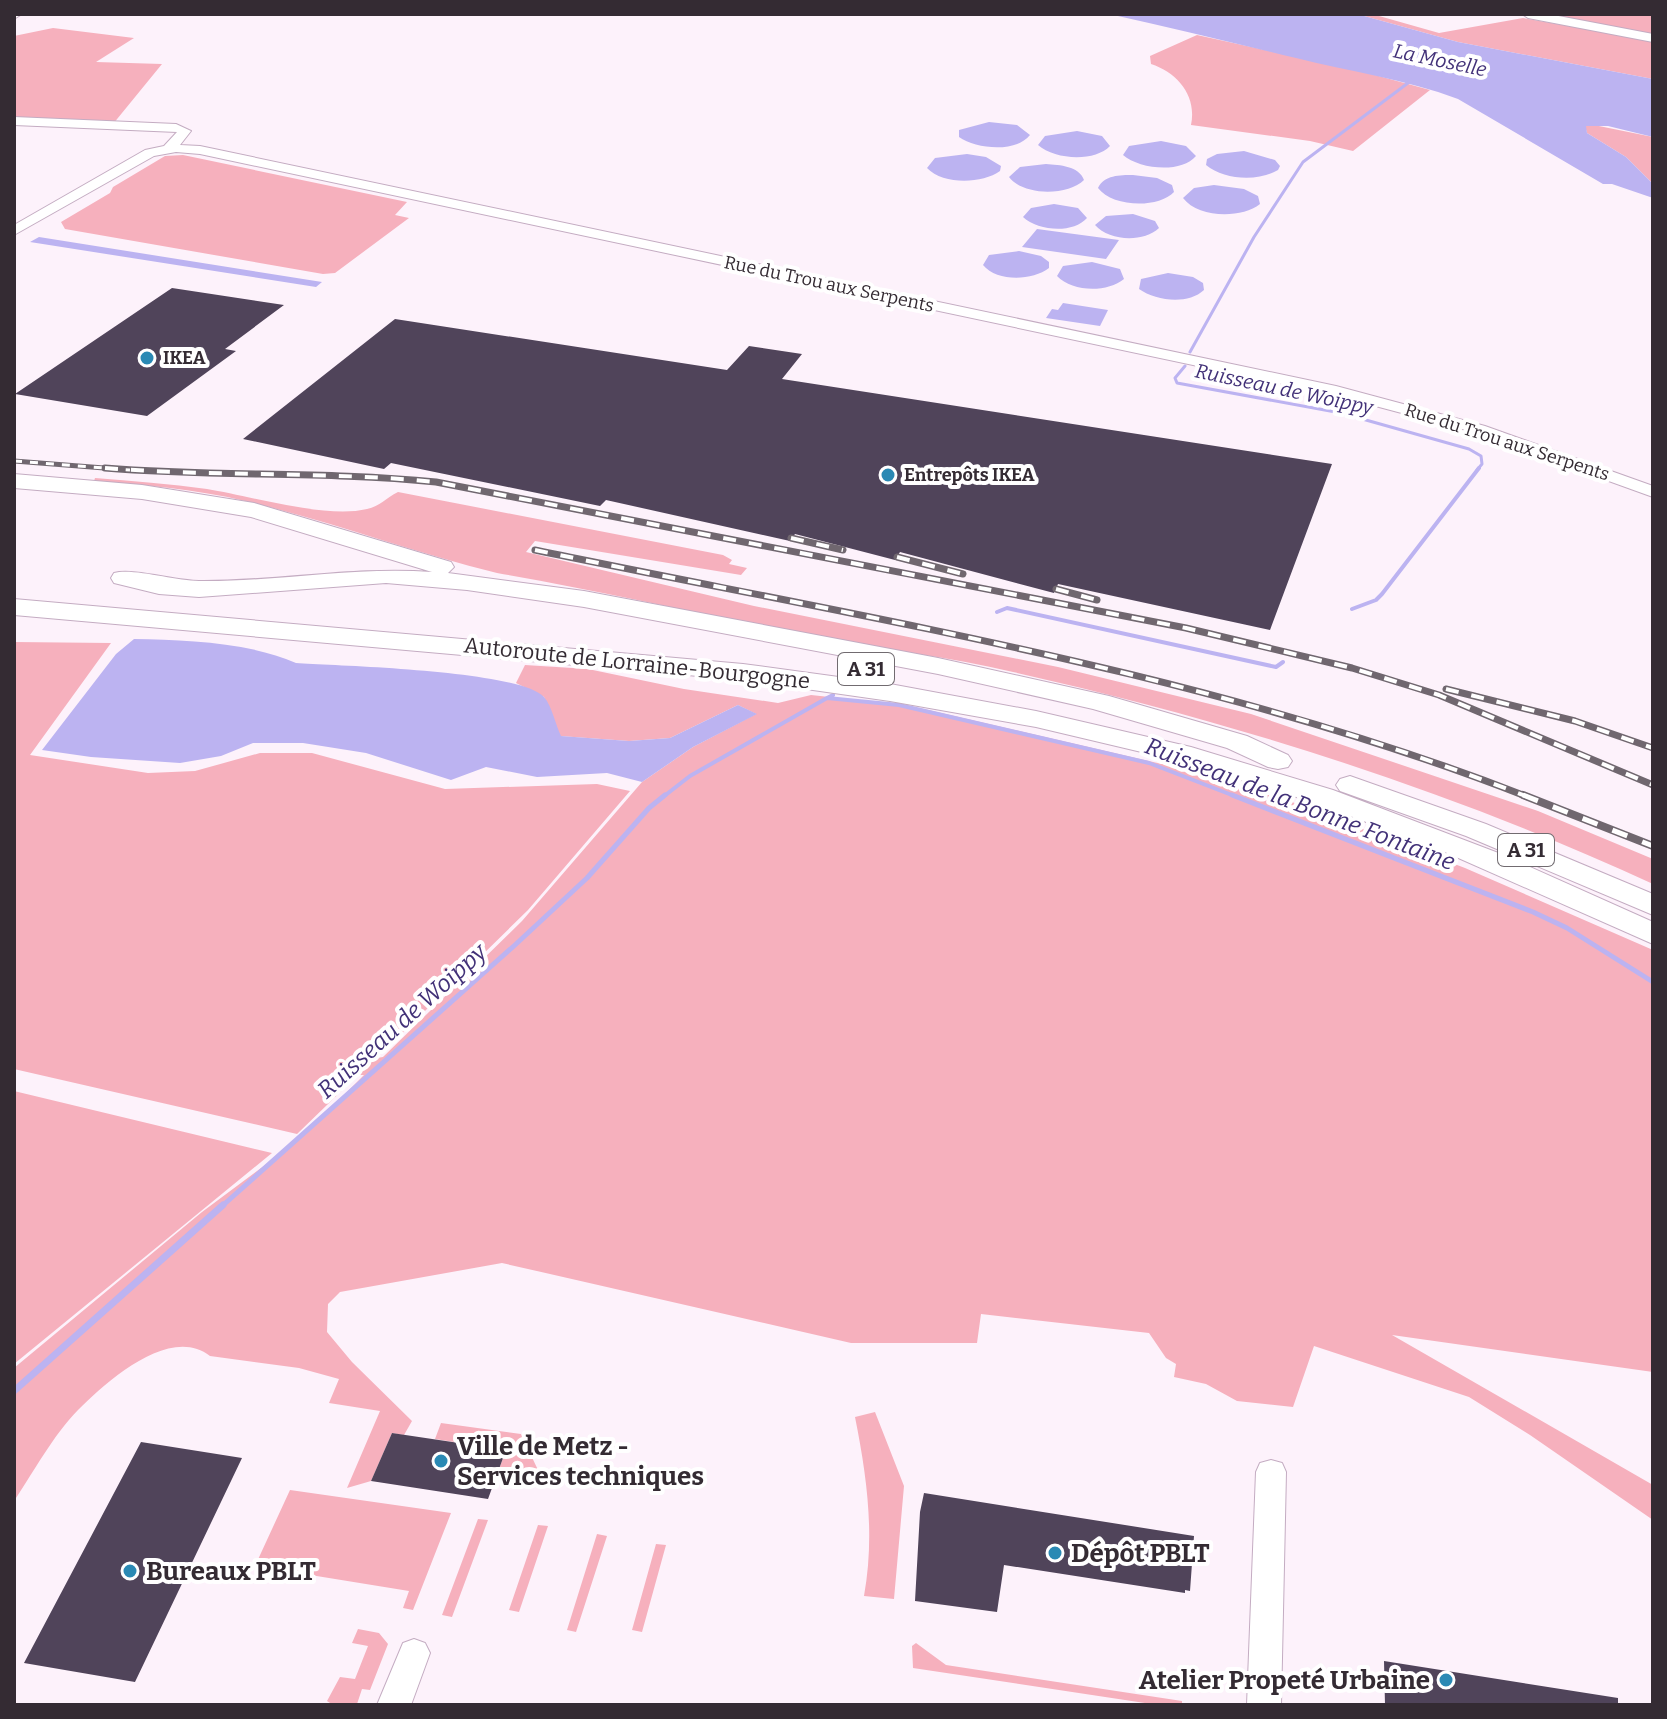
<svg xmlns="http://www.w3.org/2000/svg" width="1667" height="1719" font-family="Bitter,serif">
	<rect width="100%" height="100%" fill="#fdf2fb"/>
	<!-- green -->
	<path fill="#f6b0bd" d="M1357,14H1372L1439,33L1523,18L1653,41V79L1458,42Z
		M1543,14H1653V34Z
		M53,28L134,38L96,62L162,64L113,124L14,118V36Z
		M1197,35L1364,72L1430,90L1353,151L1310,141L1191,125C1197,96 1178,73 1151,64L1150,56Z
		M1589,124L1653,137V184L1626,157L1587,133L1585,126Z
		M183,155L407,202L395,215L409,218L335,273L323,274L65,229L61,222L110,193L113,187L165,156Z
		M95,478C132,481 170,484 207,489C250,496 326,519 367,509C380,506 386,498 398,492L723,555L732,560L729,564L747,568L741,575L535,541L526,552L754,606L1058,667L1251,714L1538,811L1653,859V884C1449,790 1232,721 1013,672C950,657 886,650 823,638C714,617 606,592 497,573C412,552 330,521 245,501C195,489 145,485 94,481Z
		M14,642L111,643L30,755L148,773L195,771L260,753H312L445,789L597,784L630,791L528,910L377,1058L383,1057L522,921L642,782L693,747L756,714L738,705L670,738L629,741L560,736L544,697L516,683L525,665L588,669L684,689L778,703L811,695L876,702L924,709L1179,768L1292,802L1465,868L1653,950V1372L1392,1335L1653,1485V1520L1530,1435L1469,1397L1314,1346L1293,1407L1237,1401L1206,1384L1174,1377L1176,1364L1166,1358L1149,1333L981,1314L977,1343H851L502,1263L340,1292L328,1304L327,1332L352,1362L412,1421L404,1435L392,1433L371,1481L347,1488L380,1411L329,1403L339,1379L299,1368L210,1356C170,1324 106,1382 78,1410C54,1434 33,1473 14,1501V1368L202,1212L300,1139L364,1075H358L297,1134L14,1069Z
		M14,1091L272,1153L14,1364Z
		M875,1412L904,1486L894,1599L864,1596C875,1535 867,1477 855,1417Z
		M441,1423L521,1434L546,1487C529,1484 515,1476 498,1472L506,1450L435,1439Z
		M290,1490L451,1513L413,1610L403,1608L409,1591L255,1566Z
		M478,1519L488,1520L452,1617L442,1615Z
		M538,1525L548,1526L519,1612L509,1610Z
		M597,1534L607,1536L576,1632L567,1630Z
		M656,1544L666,1545L642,1632L632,1630Z
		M358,1629L379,1633L388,1644L370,1690L362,1689L357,1704L362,1705H333L327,1701L340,1677L355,1679L368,1646L352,1643Z
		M916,1643L946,1665L1182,1701V1705H1158L913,1668L912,1646Z"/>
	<!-- water -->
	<path fill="#bcb3f1" d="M1109,14H1357L1458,42L1653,79V137L1608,126H1586L1587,133L1626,157L1653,184V198L1612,184H1603L1458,99C1405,79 1351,72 1296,58C1234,43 1172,28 1109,14Z
		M989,122L1017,125L1030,135C1016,153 976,149 959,137V130Z
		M1077,131L1102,136L1110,146C1095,162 1055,160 1038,145L1045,136Z
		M1161,141L1186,146L1196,156C1181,174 1139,169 1123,155L1129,146Z
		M1244,151L1275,160L1280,166L1278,170C1258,182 1224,180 1206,165L1207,159L1217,154Z
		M967,154L986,157L1001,166L1000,171C982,184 943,185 927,168L935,158Z
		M1046,164C1060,165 1079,166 1084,180C1068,196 1023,196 1009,177L1020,167Z
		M1133,175L1157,178L1172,185L1174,192C1158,209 1112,207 1098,188C1104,175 1120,175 1133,175Z
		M1214,185L1244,189L1258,196L1260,204C1241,219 1198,218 1183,198L1194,188Z
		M1054,204L1078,208L1087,218C1073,234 1038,231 1023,217L1031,208Z
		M1133,214L1155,221L1159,228C1143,243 1109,241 1095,225L1106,216Z
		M1037,229L1119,240L1106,259L1022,247Z
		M39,237L322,282L316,287L30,242Z
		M1019,251L1041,256L1049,262V268C1032,281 997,282 983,265L989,255Z
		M1092,262L1120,269L1124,279C1107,293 1072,292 1057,276L1063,266Z
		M1168,273L1193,277L1203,283L1204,290C1188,305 1156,301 1139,289L1141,279Z
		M1063,303L1108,310L1100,326L1046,318L1052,309L1058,310Z
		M134,639C186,640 248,642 296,663C340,666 518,670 544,697C552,706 556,726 561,736L629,741L670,738L738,705L757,714L693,747L642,782L607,773L537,777L486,767L451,780L366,753L303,743H253L221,756L180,763L91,757L42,750L116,654Z"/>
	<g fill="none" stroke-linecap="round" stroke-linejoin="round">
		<!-- stream-far3 -->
		<path stroke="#bcb3f1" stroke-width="3" d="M1190,352L1254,237L1303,162L1412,80
			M1185,366L1175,378L1177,383L1341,413L1469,449L1481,456L1482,464L1477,470"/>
		<!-- stream-far2 -->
		<path stroke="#bcb3f1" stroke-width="4" d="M1352,609L1376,600L1382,594L1479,468
			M997,612L1007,608L1276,667L1283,662
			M833,695L827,698L899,705L1149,763L1237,797
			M663,797L690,776L827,698"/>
		<!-- stream-far1 -->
		<path stroke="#bcb3f1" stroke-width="5" d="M1232,795L1533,912L1567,928L1653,982
			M221,1207L515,945L587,878L649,808L665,795"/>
		<!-- stream -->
		<path stroke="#bcb3f1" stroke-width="7" d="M14,1391L223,1205"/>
	</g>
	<!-- building -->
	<path fill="#50445a" d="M172,288L284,305L225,349L236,351L147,416L15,394Z
		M395,319L727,370L749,346L802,354L782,379L1332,464L1270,630L1058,584L1054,593L900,552L895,560L795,534L790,541L606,500L600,506L391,463L384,469L243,439Z
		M392,1433L506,1450L488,1499L371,1481Z
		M141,1442L242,1458L135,1682L24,1663Z
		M924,1493L1194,1536L1190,1591L1185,1590V1593L1004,1565L997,1612L915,1601L920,1512Z
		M1384,1661L1618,1698V1705H1385Z"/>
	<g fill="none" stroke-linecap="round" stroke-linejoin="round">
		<!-- minor casing -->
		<g stroke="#c4acc2" stroke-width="2">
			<path id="minor" d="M14,14H22L14,19Z
				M14,117L176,124L191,131L180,145L200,146L1336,386L1485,426L1653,486V497L1473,432L1334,395L200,154L176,152L154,156L14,235V225L145,150L164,146L177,132L14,125Z
				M1271,1460L1282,1463L1286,1472L1281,1705H1247L1256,1472L1260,1463Z
				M414,1639L425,1643L430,1653L411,1705H377L403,1643Z"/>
		</g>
		<!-- major casing -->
		<g stroke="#c4acc2" stroke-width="2">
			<path id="major" d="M1522,14H1548L1653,34V42L1528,18Z"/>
		</g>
		<!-- highway casing -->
		<g stroke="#c4acc2" stroke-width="2">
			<path id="highway" d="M14,474L142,485L254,503L451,562L454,567L448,573L584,591L938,658L1109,696L1247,736L1288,755L1292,761L1288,767L1278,769L1268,767L1227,748L1093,709L938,674L584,607L467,590L386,583L199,597L159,594L114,583L111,578L114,573C134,568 175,581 199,581C277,582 354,566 432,572L251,517L142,499L14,488Z
				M14,599L743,664L890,684L1036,711L1191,747L1333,790L1501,854L1653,922V944L1438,849L1313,802L1171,759L1036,727L890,701L743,680L14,615Z
				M1350,776L1486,824L1653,894V915L1466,836L1340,791L1336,785L1340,779Z"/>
		</g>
		<!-- minor -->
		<use href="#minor" fill="#fff" fill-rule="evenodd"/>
		<!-- major -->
		<use href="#major" fill="#fff" fill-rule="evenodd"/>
		<!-- highway -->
		<use href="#highway" fill="#fff" fill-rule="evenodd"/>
		<!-- rail-far2 casing -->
		<g stroke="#70676f" stroke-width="5">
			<path id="rail-far2" d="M14,461L130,470"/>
		</g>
		<!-- rail-far1 casing -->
		<g stroke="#70676f" stroke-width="7">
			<path id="rail-far1" d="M105,468C215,477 326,471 436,482L1186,628L1352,668L1439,695L1653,785
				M791,538L843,550
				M535,550C868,619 1210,672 1528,797
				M897,557L963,574
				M1056,589L1097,600
				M1446,689L1575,721L1653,748"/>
		</g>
		<!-- rail casing -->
		<g stroke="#70676f" stroke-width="8">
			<path id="rail" d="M1523,795L1653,846"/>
		</g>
		<!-- rail-far2 -->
		<use href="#rail-far2" stroke="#fff" stroke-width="3" stroke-dasharray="8" stroke-linecap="butt"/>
		<!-- rail-far1 -->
		<use href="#rail-far1" stroke="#fff" stroke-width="4" stroke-dasharray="13" stroke-linecap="butt"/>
		<!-- rail -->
		<use href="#rail" stroke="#fff" stroke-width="5" stroke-dasharray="16" stroke-linecap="butt"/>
	</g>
	<!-- markers -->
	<g fill="#2a89b4" stroke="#fff" stroke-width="3">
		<circle cx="147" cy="358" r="8"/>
		<circle cx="888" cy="475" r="8"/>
		<circle cx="441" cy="1461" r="8"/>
		<circle cx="1055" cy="1553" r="8"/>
		<circle cx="130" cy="1571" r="8"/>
		<circle cx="1446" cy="1680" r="8"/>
	</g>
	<g text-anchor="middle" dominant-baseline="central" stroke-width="8" stroke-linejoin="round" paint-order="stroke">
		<!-- far-street labels -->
		<g font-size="18" fill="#342b33" stroke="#fff">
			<text transform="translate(829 284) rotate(12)">Rue du Trou aux Serpents</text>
			<text transform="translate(1507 442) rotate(18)">Rue du Trou aux Serpents</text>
		</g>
		<!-- far-poi labels -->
		<g font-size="18" font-weight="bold" fill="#342b33" stroke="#fff" text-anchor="start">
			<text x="163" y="358">IKEA</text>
			<text x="904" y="475">Entrepôts IKEA</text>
		</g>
		<!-- far-water labels -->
		<g font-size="20" font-style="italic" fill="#423178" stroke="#fff">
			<text transform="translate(1440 60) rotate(12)">La Moselle</text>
			<text transform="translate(1284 389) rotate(12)">Ruisseau de Woippy</text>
		</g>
		<!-- shield labels -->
		<g fill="#fff" stroke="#716b70" stroke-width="2">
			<rect x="838" y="653" width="56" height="32" rx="6"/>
			<rect x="1498" y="834" width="56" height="32" rx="6"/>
		</g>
		<g font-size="20" font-weight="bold" fill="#342b33">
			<text x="866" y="669">A 31</text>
			<text x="1526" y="850">A 31</text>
		</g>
		<!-- street labels -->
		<g font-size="22" fill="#342b33" stroke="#fff">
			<text transform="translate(637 663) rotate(6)">Autoroute de Lorraine-Bourgogne</text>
		</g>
		<!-- water labels -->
		<g font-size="24" font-style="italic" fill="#423178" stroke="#fff">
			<text transform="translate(1300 804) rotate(21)">Ruisseau de la Bonne Fontaine</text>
			<text transform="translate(402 1021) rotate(-42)">Ruisseau de Woippy</text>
		</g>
		<!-- near-poi labels -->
		<g font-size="26" font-weight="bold" fill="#342b33" stroke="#fff" text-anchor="start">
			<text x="457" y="1446">Ville de Metz -<tspan x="457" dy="30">Services techniques</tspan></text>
			<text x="1071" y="1553">Dépôt PBLT</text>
			<text x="146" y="1571">Bureaux PBLT</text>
			<text x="1430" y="1680" text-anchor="end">Atelier Propeté Urbaine</text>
		</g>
	</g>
	<!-- border -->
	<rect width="1667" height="1719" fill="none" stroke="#342b33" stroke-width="32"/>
</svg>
